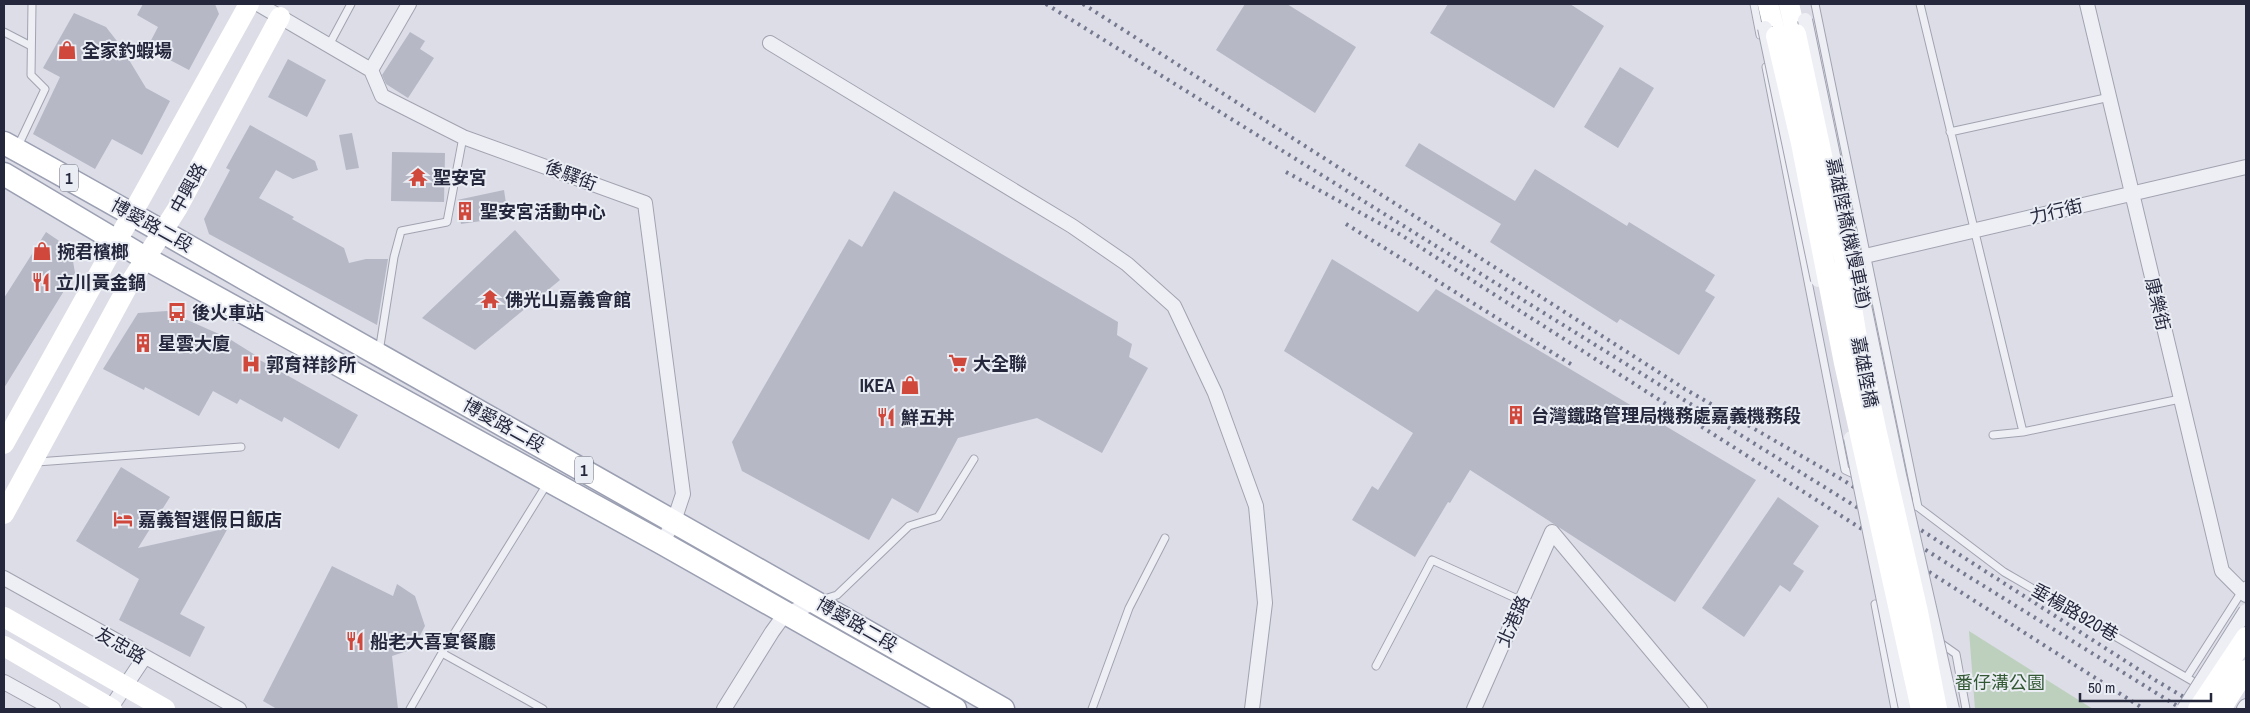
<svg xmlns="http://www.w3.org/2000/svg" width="2250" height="713" font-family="'Archivo Narrow','Noto Sans TC',sans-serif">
	<rect width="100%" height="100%" fill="#dcdde6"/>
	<!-- green -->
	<path fill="#bdd0bd" d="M1969,631L2093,709H1975Z"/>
	<!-- building -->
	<path fill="#b6b8c6" d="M143,4H215L219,14L189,70L147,48L158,27L137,15Z
		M1245,4H1287L1356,47L1315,113L1216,50Z
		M1448,4H1570L1604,26L1554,108L1430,33Z
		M74,13L106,27L120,45L146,88L170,101L142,155L112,139L95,169L33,134L60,77L43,68Z
		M410,32L425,41L420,49L434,58L408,98L386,84L382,75Z
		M288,59L326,80L307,117L268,97Z
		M1620,67L1654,88L1618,148L1584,127Z
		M250,125L315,161L318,170L293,179L276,170L259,198L294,217L292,219L344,248L349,263L366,259H388L377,325L209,234L204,219L230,170L226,168Z
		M352,133L359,168L346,170L339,135Z
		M1419,143L1515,201L1535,169L1627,226L1629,222L1715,275L1705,291L1715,297L1679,355L1620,319L1617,323L1490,242L1501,224L1405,166Z
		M392,152L445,153L444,202L391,201Z
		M504,190L508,217L461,224L457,200Z
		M894,191L1118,322L1117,335L1132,344L1129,357L1148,368L1102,453L1037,418L958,438L918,513L892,498L869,540L742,471L732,442L849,239L862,247Z
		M515,230L560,280L475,350L422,318Z
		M46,232L71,249L75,273L4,388V298Z
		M1332,259L1418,312L1436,289L1756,480L1675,602L1470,470L1450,503L1448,502L1415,557L1352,520L1372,486L1378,490L1413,433L1284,351Z
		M167,311L228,338L257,356L258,359L358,415L339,449L284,417L282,422L240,399L237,404L213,391L199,416L145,387L144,390L103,369L138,313Z
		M121,467L170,497L138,548L228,528L180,614L205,627L190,657L119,620L139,579L76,541Z
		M1778,497L1819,526L1793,564L1804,571L1790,592L1780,585L1744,637L1702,608Z
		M332,566L393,596L397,584L415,596L425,626L413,649L392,656L398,709H277L263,701Z"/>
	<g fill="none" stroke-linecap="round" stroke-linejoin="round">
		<!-- lane casing -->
		<g stroke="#a1a3b0" stroke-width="9">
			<path id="lane" d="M1754,4L1760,35
				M1815,4L1918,507
				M1920,4L2023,432
				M4,32L31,46
				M329,45L351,4
				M1766,67L1845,470L1858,476
				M1950,132L2110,97
				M18,146L45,89L31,75L32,4
				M379,352L394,257L401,231L447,222L463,137
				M1993,435L2023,432L2180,399
				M37,462L241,447
				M1905,501L1918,507L2004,572L2201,686
				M821,600L837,595L909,526L938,517L974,459
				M1885,610L1875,604L1895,709
				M1939,642L1956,654L1966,709
				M442,653L543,709
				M1376,666L1432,560L1522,601
				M2187,677L2246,585
				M410,709L442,653L547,484
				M1092,709L1129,608L1165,538"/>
		</g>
		<!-- street casing -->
		<g stroke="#a1a3b0" stroke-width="16">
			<path id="street" d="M258,4L371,70L382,96L463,137L645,203L683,494L674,521L662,543
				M2087,4L2222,571L2246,595
				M770,43L1072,226L1127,264L1174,306L1215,393L1256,506L1265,603L1252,709
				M371,70L409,4
				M1865,256L2246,167
				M4,578L239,709
				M4,682L53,709
				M110,709L144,658
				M724,709L772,632L785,614L817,602
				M1474,709L1552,532L1700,709
				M2244,709L2246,706"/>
		</g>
		<!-- primary casing -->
		<g stroke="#9b9fb2" stroke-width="25">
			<path id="primary" d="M4,143C130,212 255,285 381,356C588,474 797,590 1003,709
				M4,174L145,258L662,543L955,709"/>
		</g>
		<!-- lane -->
		<use href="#lane" stroke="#eeeff5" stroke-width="7"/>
		<!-- street -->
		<use href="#street" stroke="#eeeff5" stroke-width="14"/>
		<!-- secondary -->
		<path stroke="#fff" stroke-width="20" d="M1768,4L1776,36
			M1789,4L1796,34
			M4,444L249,4
			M4,514L128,286L177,209L280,17
			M4,617L165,709
			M4,646L112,709"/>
		<!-- primary -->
		<use href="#primary" stroke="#fff" stroke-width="22"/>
		<!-- rail -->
		<path stroke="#757990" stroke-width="4" stroke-dasharray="2.5 5" stroke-linecap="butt" d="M1046,4L2182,709
			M1083,4L1685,389L1843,480L2155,680L2204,709
			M1286,172L1401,235L2144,709
			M1346,224L1574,366"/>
		<!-- street-bridge casing -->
		<g stroke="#a1a3b0" stroke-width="16" stroke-linecap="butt">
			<path id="street-bridge" d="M1805,20L1899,475L1952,709
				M1765,28L1818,280
				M1851,438L1906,709
				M2184,709L2246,611"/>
		</g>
		<!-- street-bridge -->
		<use href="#street-bridge" stroke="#eeeff5" stroke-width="14"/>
		<!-- secondary-bridge -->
		<path stroke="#fff" stroke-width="20" d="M1796,34L1844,258L1858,344L1877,433L1918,612L1937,709
			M1776,36L1801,143L1844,363L1921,709
			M2198,709L2246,637
			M2221,709L2246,670"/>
	</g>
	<!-- icons -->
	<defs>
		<g id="shop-bare" transform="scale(1.5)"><path d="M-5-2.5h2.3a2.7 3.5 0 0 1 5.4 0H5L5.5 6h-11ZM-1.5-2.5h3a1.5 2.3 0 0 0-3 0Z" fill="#d0483c" stroke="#ebedf4" stroke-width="2.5" paint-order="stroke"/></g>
		<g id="temple-bare" transform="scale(1.5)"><path d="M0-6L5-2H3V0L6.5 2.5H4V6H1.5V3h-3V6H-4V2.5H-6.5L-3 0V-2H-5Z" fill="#d0483c" stroke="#ebedf4" stroke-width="2.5" paint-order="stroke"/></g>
		<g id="building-bare" transform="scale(1.5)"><path d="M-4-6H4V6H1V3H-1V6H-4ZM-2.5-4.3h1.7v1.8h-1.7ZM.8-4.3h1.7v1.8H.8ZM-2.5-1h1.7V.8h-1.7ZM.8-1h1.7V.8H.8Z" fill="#d0483c" stroke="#ebedf4" stroke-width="2.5" paint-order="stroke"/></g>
		<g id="restaurant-bare" transform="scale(1.5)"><path d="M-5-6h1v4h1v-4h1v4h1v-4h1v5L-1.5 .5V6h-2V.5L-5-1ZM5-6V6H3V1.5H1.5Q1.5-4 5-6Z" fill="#d0483c" stroke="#ebedf4" stroke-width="2.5" paint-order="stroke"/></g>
		<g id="bus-bare" transform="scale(1.5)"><path d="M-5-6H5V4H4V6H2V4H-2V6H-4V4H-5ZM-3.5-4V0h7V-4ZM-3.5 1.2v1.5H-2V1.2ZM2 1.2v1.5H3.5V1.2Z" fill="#d0483c" stroke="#ebedf4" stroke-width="2.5" paint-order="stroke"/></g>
		<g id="supermarket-bare" transform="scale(1.5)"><path d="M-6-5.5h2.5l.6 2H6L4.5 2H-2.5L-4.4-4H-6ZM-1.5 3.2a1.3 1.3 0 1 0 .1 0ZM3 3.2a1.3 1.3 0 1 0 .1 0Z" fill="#d0483c" stroke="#ebedf4" stroke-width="2.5" paint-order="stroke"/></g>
		<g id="hospital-bare" transform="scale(1.5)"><path d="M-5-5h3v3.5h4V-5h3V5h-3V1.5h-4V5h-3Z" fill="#d0483c" stroke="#ebedf4" stroke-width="2.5" paint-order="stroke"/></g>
		<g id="hotel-bare" transform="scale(1.5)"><path d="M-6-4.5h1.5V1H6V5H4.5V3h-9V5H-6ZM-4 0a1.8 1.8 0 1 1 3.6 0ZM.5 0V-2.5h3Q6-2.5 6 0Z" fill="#d0483c" stroke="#ebedf4" stroke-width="2.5" paint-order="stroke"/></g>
	</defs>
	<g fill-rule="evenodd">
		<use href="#shop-bare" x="67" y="50"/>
		<use href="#temple-bare" x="418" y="177"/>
		<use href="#building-bare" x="465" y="211"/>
		<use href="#shop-bare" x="42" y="251"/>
		<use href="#restaurant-bare" x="41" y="282"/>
		<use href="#temple-bare" x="490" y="299"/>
		<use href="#bus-bare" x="177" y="312"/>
		<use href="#building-bare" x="143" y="343"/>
		<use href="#supermarket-bare" x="958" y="363"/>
		<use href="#hospital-bare" x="251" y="364"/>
		<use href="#shop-bare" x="910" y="385"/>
		<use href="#building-bare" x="1516" y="415"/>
		<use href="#restaurant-bare" x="886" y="417"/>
		<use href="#hotel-bare" x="123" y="519"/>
		<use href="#restaurant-bare" x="355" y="641"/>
	</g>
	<g text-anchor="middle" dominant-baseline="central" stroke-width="4" stroke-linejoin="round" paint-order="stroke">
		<!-- shield labels -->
		<g fill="#ebedf4" stroke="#606374" stroke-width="1">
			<rect x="60" y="164.5" width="18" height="27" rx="4"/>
			<rect x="575" y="456.5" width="18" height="27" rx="4"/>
		</g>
		<g font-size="16" font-weight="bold" fill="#25283d">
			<text x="69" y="178">1</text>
			<text x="584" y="470">1</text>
		</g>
		<!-- poi labels -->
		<g font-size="18" font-weight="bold" fill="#25283d" stroke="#ebedf4" text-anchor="start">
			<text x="82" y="50">全家釣蝦場</text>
			<text x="433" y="177">聖安宮</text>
			<text x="480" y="211">聖安宮活動中心</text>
			<text x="57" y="251">捥君檳榔</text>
			<text x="56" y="282">立川黃金鍋</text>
			<text x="505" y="299">佛光山嘉義會館</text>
			<text x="192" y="312">後火車站</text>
			<text x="158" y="343">星雲大廈</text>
			<text x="973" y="363">大全聯</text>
			<text x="266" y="364">郭育祥診所</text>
			<text x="895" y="385" text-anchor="end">IKEA</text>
			<text x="1531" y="415">台灣鐵路管理局機務處嘉義機務段</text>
			<text x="901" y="417">鮮五丼</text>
			<text x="138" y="519">嘉義智選假日飯店</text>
			<text x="370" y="641">船老大喜宴餐廳</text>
		</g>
		<!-- street labels -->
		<g font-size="18" fill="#25283d" stroke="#ebedf4">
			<text transform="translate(571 175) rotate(21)">後驛街</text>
			<text transform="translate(188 188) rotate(-61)">中興路</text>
			<text transform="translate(2056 211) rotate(-13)">力行街</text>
			<text transform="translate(152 225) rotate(29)">博愛路二段</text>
			<text transform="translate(1849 233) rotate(78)">嘉雄陸橋(機慢車道)</text>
			<text transform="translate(2158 304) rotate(77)">康樂街</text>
			<text transform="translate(1865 372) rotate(79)">嘉雄陸橋</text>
			<text transform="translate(504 425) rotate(29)">博愛路二段</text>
			<text transform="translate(2075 612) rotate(30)">垂楊路920巷</text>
			<text transform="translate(1513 621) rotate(-66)">北港路</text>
			<text transform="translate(857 624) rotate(30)">博愛路二段</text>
			<text transform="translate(121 645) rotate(30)">友忠路</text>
		</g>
		<!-- park labels -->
		<g font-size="18" fill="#325934" stroke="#ebedf4">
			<text x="2000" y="682">番仔溝公園</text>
		</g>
	</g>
	<!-- border -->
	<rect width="2250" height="713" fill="none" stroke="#25283d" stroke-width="10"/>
	<!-- scale -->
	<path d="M2080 693v8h131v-8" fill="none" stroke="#25283d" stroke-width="2.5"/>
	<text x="2088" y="693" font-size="15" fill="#25283d" stroke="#ebedf4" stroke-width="4" paint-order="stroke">50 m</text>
</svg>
